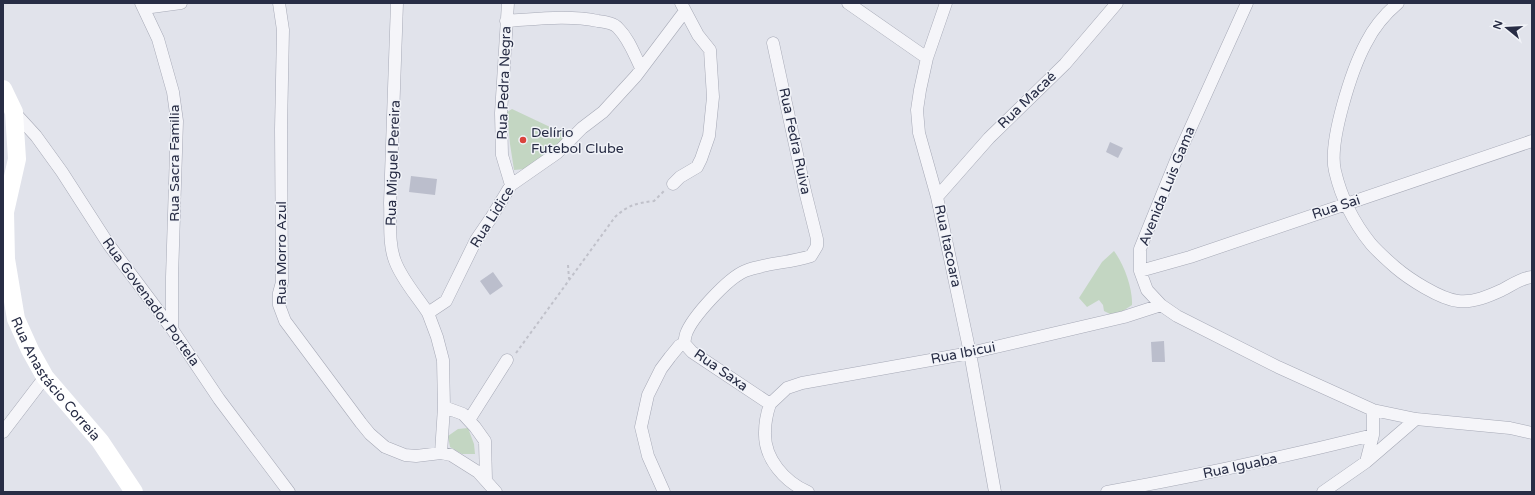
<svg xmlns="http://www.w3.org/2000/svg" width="1535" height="495" font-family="'Varela Round',sans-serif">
	<rect width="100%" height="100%" fill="#e1e3eb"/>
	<!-- green -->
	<path fill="#c3d6c2" d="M512,109L567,135L543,157L525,169L514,170L510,144L507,112Z
		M1114,251C1124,264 1133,289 1132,305L1120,313L1110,314L1104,311L1103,305L1099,300L1087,307L1079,298L1102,262Z
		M468,428L474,444L475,454H462L450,447L448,436L458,429Z"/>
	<!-- building -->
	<path fill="#bbbecc" d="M1110,142L1123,148L1118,158L1106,152Z
		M411,176L437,179L435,195L409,192Z
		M493,272L503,286L490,295L480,281Z
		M1164,341L1165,362H1152L1151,342Z"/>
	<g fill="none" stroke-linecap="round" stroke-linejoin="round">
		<!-- street casing -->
		<g stroke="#a6a9b6" stroke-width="13">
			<path id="street" d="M141,3L158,39L173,92L177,121L172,277V329
				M279,3L283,30L281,129L282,282L279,293V305L285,321L361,423L370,434L385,447L405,455L416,456L441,453L451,455L478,472L496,492
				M397,3L390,203C391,221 388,243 395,261C402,280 417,296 428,313
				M508,3L501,113L502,155L511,185
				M848,3L927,58
				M946,3L927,58L920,90L917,110L919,133L937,197L970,353L995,492
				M1247,3L1177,158L1144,239L1140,249V271L1147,290L1161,305L1177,316L1278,367L1373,410L1416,419L1510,428L1532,433
				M1398,3C1385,14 1374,27 1366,43C1352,69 1328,142 1335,171C1341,197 1354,223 1371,244C1378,252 1387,260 1395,267C1409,279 1440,299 1458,301C1473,303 1489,296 1502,290C1512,285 1521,278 1532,277
				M144,8L181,3
				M506,21C538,19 568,15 598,21C605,22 614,23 618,28C629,39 634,54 641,68
				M14,112L36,136L62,172L109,245L172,329L219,399L289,492
				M673,184L680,177L697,167L701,159L709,136L713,97L710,50L698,35L681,3
				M937,197L989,138L1065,64L1117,3
				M1140,271L1190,257L1532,141
				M770,404L692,352L684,343C685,340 685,337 686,334C692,317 728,278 745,271C766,263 789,263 811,256L817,246V239L805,191L773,43
				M770,404L787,388L802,383L970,353L1124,317L1161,305
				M770,404C767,413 765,423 765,432C764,459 785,482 808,492
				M444,407L463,414L475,427L485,441L486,480
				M469,420L507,360
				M3,432L45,377
				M441,453L444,407L443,360L437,337L428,313L446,301L476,240L491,218L511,185L557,153L582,128L603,112L636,76L685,11
				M1366,462L1416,419
				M664,492L648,456L641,427L648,395L661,369L670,357L679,346L684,343
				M1107,492C1196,476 1284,457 1373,435
				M1323,492L1366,462L1373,435V410"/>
		</g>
		<!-- path -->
		<path stroke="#c0c1ca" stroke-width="2" stroke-dasharray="3 3" stroke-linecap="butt" d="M568,265L569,279
			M516,353L615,217C628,205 637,203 654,201L664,191"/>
		<!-- street -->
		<use href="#street" stroke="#f5f5f9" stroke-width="12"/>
		<!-- secondary -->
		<path stroke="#fff" stroke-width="18" id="s1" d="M3,89L14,112L17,159L5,212L6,259L16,319L30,350L45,377L100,441L134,492"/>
	</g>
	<!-- markers -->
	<circle fill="#da433c" stroke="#f1f3f8" stroke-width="1.5" cx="523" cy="140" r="4"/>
	<g text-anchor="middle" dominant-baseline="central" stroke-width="3" stroke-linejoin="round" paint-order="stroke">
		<!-- street labels -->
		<g font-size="14" fill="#282d45" stroke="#f1f3f8">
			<text transform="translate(504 83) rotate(-88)">Rua Pedra Negra</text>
			<text transform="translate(1027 100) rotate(-44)">Rua Macaé</text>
			<text transform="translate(795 141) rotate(78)">Rua Fedra Ruiva</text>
			<text transform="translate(174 163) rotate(-90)">Rua Sacra Familia</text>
			<text transform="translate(393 163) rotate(-88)">Rua Miguel Pereira</text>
			<text transform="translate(1167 186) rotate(-68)">Avenida Luis Gama</text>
			<text transform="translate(1336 207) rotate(-18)">Rua Sai</text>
			<text transform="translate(492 217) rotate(-58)">Rua Lidice</text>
			<text transform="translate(948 246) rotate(78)">Rua Itacoara</text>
			<text transform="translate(281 253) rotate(-90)">Rua Morro Azul</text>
			<text transform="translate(151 302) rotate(54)">Rua Govenador Portela</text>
			<text transform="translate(963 353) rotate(-11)">Rua Ibicui</text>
			<text transform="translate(721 370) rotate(35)">Rua Saxa</text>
			<text stroke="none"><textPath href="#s1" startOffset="307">Rua Anastácio Correia</textPath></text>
			<text transform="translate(1240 466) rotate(-12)">Rua Iguaba</text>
		</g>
		<!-- poi labels -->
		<g font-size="14" fill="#282d45" stroke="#f1f3f8" text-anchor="start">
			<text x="531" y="132">Delírio<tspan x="531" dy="16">Futebol Clube</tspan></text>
		</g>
	</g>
	<!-- border -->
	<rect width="1535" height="495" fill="none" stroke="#282d45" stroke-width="8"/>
	<!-- north arrow -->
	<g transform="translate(1507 28) rotate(288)" stroke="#f1f3f8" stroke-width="3" paint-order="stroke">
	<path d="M0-3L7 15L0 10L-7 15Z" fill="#282d45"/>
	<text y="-6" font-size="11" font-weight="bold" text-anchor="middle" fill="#282d45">N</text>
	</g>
</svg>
